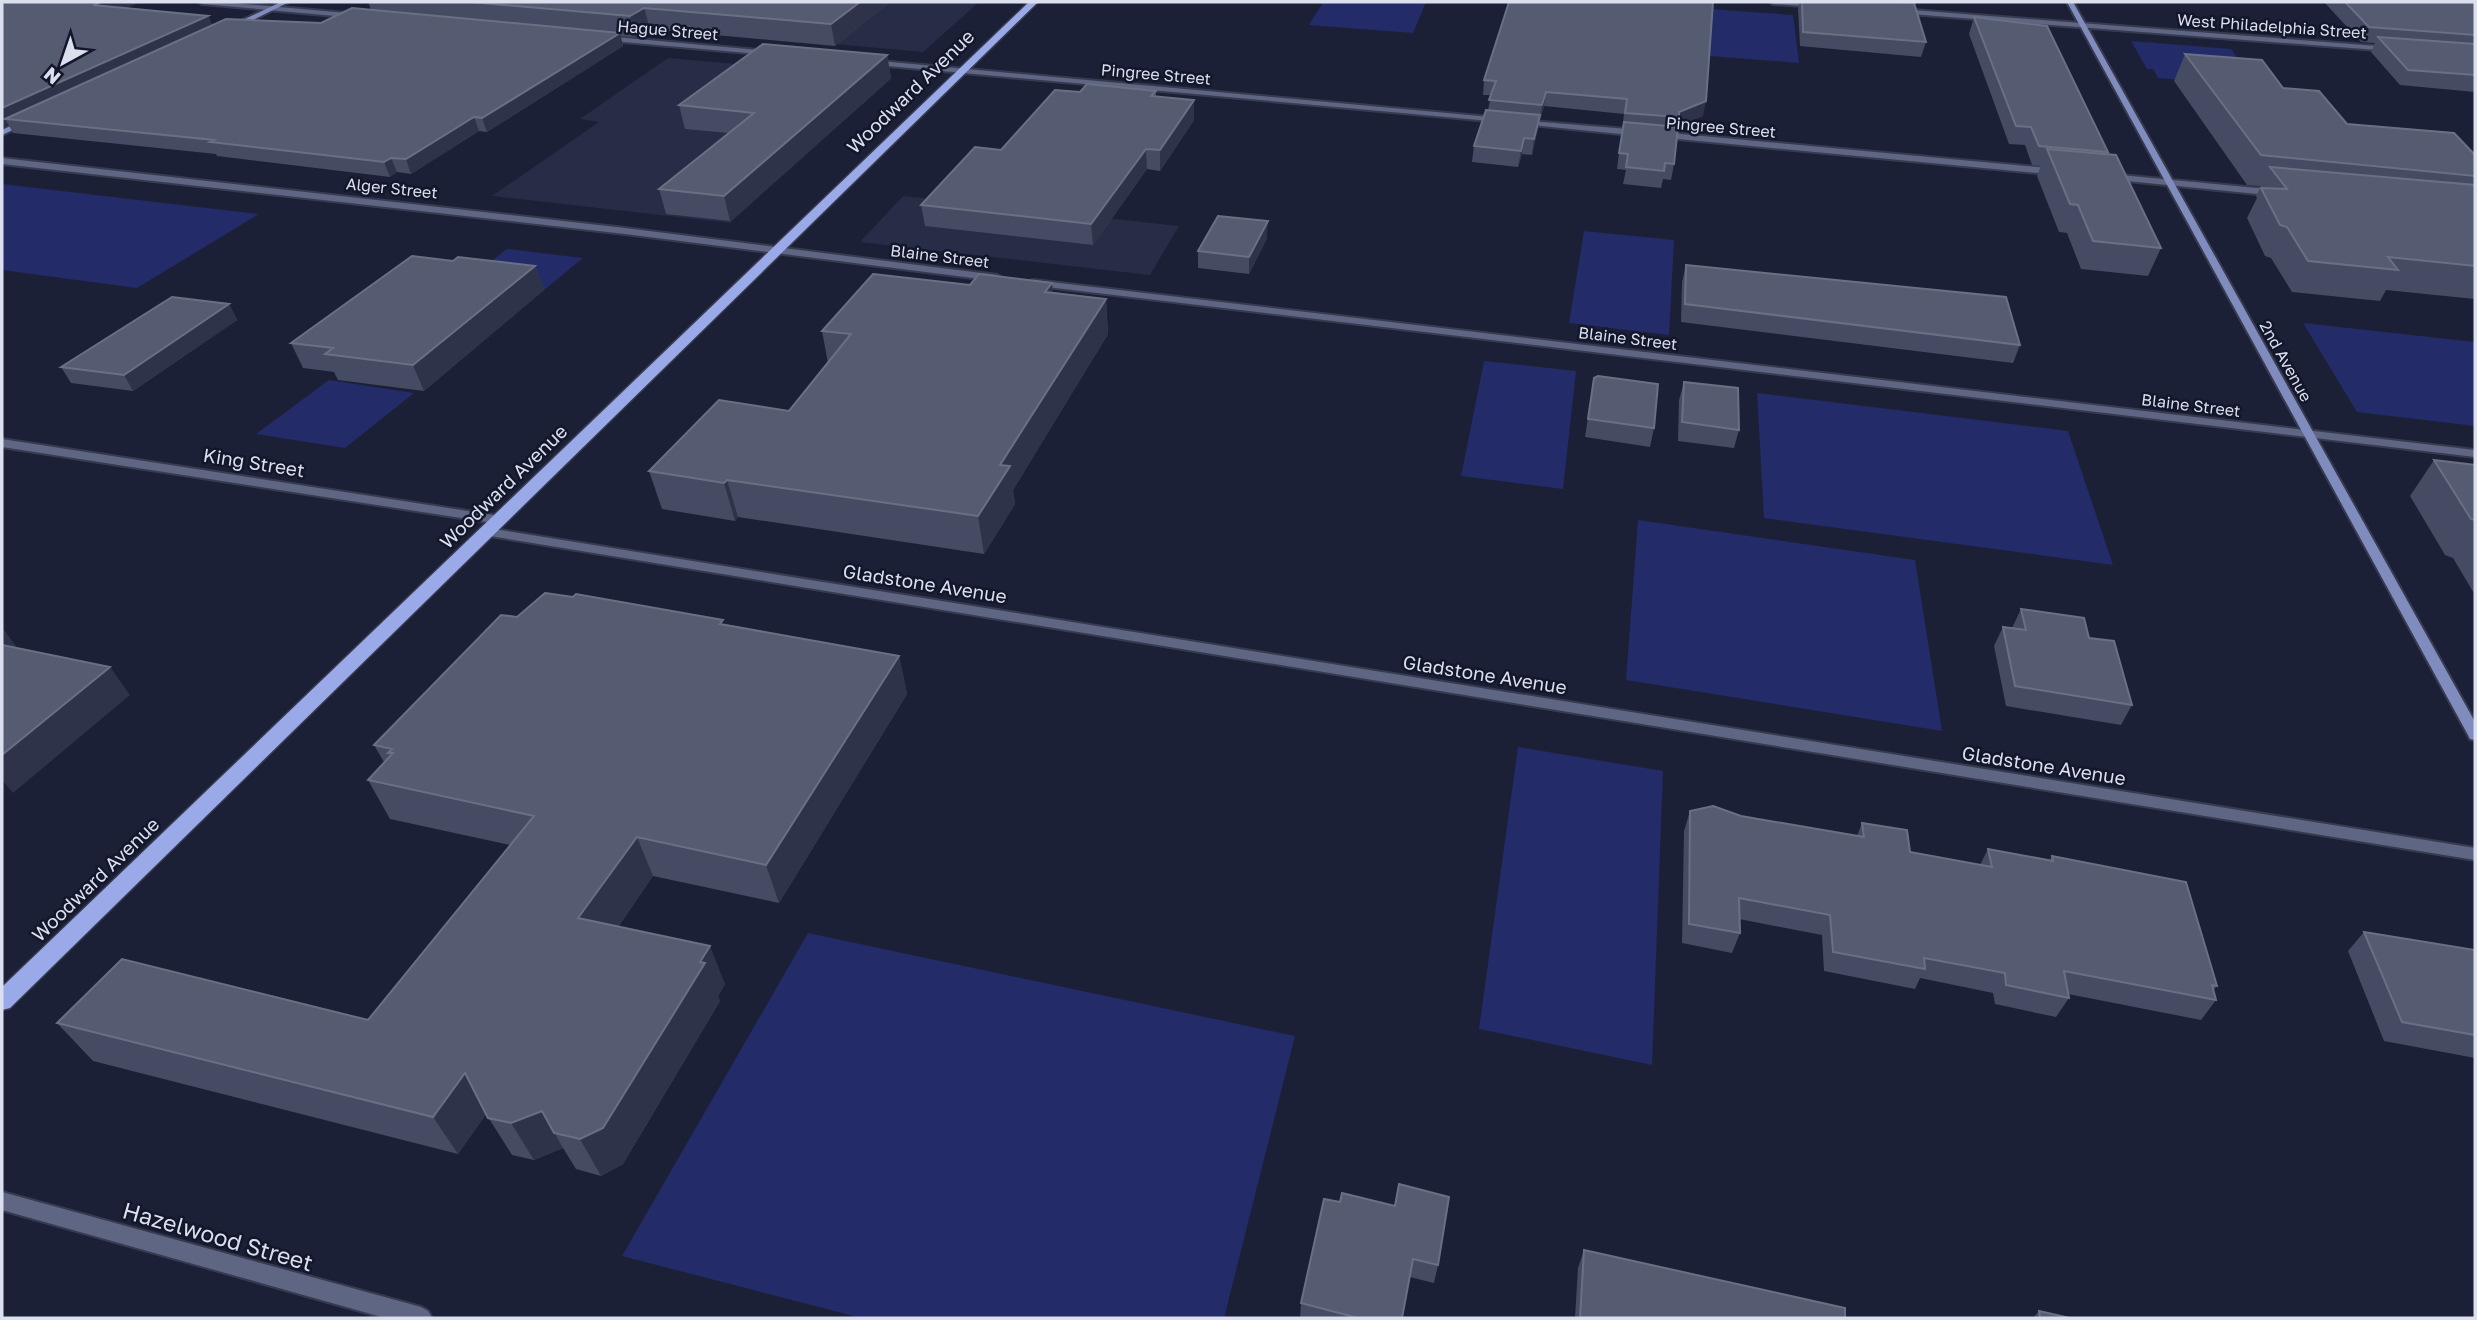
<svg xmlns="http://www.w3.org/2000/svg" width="2477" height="1320" font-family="'Golos Text',sans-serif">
	<rect width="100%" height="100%" fill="#1c2036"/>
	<!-- built -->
	<path fill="#272c47" d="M637,2H979L923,52L602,23Z
		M668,58L892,78L730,223L492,196L599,122L580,119Z
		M903,196L1179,226L1150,275L860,242Z"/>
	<!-- green -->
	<path fill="#232b68" d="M1323,2H1426L1413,33L1309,25Z
		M1710,9L1793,15L1799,63L1710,56Z
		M2131,41L2231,49L2257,86L2158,78L2153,69H2147Z
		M2,184L259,214L137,288L2,270Z
		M1584,231L1674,240L1669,335L1569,323Z
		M507,249L583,258L544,290L466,280Z
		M2303,323L2475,342V426L2357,412Z
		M1484,361L1576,371L1563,489L1461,476Z
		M329,380L414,393L345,448L256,434Z
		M1757,393L2068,431L2113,565L1764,518Z
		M1638,520L1915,560L1942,731L1626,680Z
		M1518,747L1663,771L1652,1065L1479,1029Z
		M808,933L1295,1036L1224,1318H861L622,1256Z"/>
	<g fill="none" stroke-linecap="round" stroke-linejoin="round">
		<!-- street casing -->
		<g stroke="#373b50" stroke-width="4">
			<path id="street" d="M199,2H223L358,14L362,16L358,18L202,4Z
				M1770,2H1800L1821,5L1817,7L1773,4Z
				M1900,9L2390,47L2394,49L2390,51L1897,13Z
				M604,36L769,51L773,53L769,55L601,40L600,38Z
				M869,60L1501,118L1505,120L1501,122L866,64L865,62Z
				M1518,120L1640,130L1644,133L1640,136L1521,124H1518Z
				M1660,132L2058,169L2062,172L2058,175L1657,137V133Z
				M2,158L625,228L997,275L1002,278L997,281L625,234L2,164Z
				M2110,174L2278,190L2283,193L2278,196L2107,179V175Z
				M1034,280L2475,450V457L1030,285V281Z
				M2,439L500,516L506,520L500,524L2,447Z
				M488,528L2475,848V860L484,535L482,532Z
				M2,1192L421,1307L428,1311L432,1318H385L2,1210Z"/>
		</g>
		<!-- secondary casing -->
		<g stroke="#373b50" stroke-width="4">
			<path id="secondary" d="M281,2H289L235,29L228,27Z
				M2067,2H2073L2475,722V740L2470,739L2468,735Z
				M23,120L30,122L2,135V130Z"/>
		</g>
		<!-- primary casing -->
		<g stroke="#373b50" stroke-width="3">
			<path id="primary" d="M1029,2H1038L10,1008L2,1010V987Z"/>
		</g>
		<!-- street -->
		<use href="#street" fill="#5e6684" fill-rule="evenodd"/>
		<!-- secondary -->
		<use href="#secondary" fill="#808cbd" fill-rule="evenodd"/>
		<!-- primary -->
		<use href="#primary" fill="#9aaae9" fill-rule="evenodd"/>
	</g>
	<!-- wall -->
	<path fill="#454b62" d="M2,2L126,8L208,16L212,25L321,23L371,10L368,2H890L835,46L650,29L636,37L620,36L623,46L487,132L479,131L411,174L397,172L390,177L217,156L216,154L13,133L8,124L2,127Z
		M1509,2L1703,116L1677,126L1674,164L1671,180L1663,179L1661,188L1623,184L1626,170L1617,169L1624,114L1544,106L1540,120H1539L1532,155L1522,154L1518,167L1472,162L1474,146L1488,110L1491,95H1483L1484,80Z
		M1800,2H1909L1926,42L1921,57L1800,46L1798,9Z
		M2324,2H2475V92L2400,85L2371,52L2375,43L2361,42Z
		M1974,17L2108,152L2107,155L2161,248L2148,276L2081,269L2067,233L2059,232L2037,176L2041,166L2032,165L2025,145L2009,144L1969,34Z
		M2185,54L2283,88L2347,124L2475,155V299L2386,290L2380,301L2292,292L2271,258L2265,256L2247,218L2257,198L2256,196L2261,186L2247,185L2174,81Z
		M887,55L891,78L730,221L666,214L659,189L728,133L685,129L679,105Z
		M1156,91V97L1194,120L1160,171L1147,169L1093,245L925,226L921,205L1001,150L1080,92Z
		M1267,238L1249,274L1198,268V251Z
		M453,261L535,266L544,290L424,391L338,380L334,372L303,368L291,343Z
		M1686,265L2020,345L2013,363L1681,322L1682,282Z
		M970,285L1053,292L1106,299L1108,334L1013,490L1015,504L984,554L738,517L735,521L662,509L649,471L789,411L828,363L822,331Z
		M229,304L237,320L133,391L71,383L61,367Z
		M1594,378L1654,428L1650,447L1585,437Z
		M1684,382L1739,430L1734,448L1678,441L1679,400Z
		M2434,460L2475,465V595L2453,558L2445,555L2410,496Z
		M2021,609L2089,638L2132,705L2121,725L2006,706L1994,646L2003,627L2012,628Z
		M517,617L724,624L899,656L907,694L779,903L653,876L618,927L725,984L718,996L720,1001L623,1164L601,1176L576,1169L563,1148L534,1160L512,1155L486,1114L458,1154L93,1061L57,1023L368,1020L510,845L390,819L368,780L384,762L374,745Z
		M1690,811L1741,816L1857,836L1862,823L1910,852L1980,865L1988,849L2050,860L2052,856L2217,986L2213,991L2216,1000L2201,1020L2068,994L2069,998L2056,1017L1995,1004L1993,993L1920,978L1915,989L1824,971L1822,935L1739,919L1740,933L1732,953L1682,943L1684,831Z
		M2364,932L2475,950V1058L2384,1041L2348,951Z
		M1324,1199L1438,1265L1434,1283L1410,1277L1402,1318H1300L1301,1303Z
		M1584,1250L1845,1318H1575L1578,1268Z
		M2039,1311L2070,1318H2033Z"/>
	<!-- shaded-wall -->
	<path fill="#2e334a" d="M101,2H141L100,19L93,5Z
		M860,2H890L835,46L831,24Z
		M644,8L650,29L636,37L630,16Z
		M208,16L214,30L5,119L8,124L2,127V108Z
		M620,33L623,46L487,132L482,118Z
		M887,55L891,78L730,221L724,196Z
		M1546,92L1544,106L1540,120L1542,105Z
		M1194,100V120L1160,171V150Z
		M1706,101L1703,116L1677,126L1679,112Z
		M1540,115L1538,130L1532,155L1534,139Z
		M474,117L479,131L411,174L406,159Z
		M1524,138L1522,154L1518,167L1521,151Z
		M1146,149L1147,169L1093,245L1091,224Z
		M391,158L397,172L390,177L384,162Z
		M1268,221L1267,238L1249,274V257Z
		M535,266L544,290L424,391L413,365Z
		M1052,283L1055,317L1045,292Z
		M1106,299L1108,334L1013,490L1015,504L984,554L978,516L1000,465Z
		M229,304L237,320L133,391L124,375Z
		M727,480L738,517L735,521L724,483Z
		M2,627L18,649L2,660Z
		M899,656L907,694L779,903L766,865Z
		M110,667L130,695L13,793L2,780V755Z
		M637,837L653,876L597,957L578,918Z
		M710,946L725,984L718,996L720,1001L623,1164L601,1176L580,1139L700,962Z
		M465,1073L489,1110L458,1154L433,1117Z
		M542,1111L563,1148L534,1160L511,1123Z"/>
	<!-- building -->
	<path fill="#555b71" stroke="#6a7084" stroke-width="2" d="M2,2H101L93,5L208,16L2,108Z
		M470,2H860L831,24L644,8L630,16Z
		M1509,2H1713L1706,101L1679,112V117L1625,113L1627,99L1546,92L1542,105L1489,100L1496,81L1484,80Z
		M1802,2H1896L1914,3L1926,42L1803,32Z
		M2345,2H2475V35L2369,27Z
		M352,8L620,33L482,118L474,117L406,159L391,158L384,162L376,161L210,142L214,140L5,119L226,19L321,23Z
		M1974,17L2047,26L2108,152L2039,146L2031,127L2016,126Z
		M2378,37L2475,44V75L2408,70Z
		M763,44L887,55L724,196L659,189L754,113L679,105Z
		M2185,54L2262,60L2283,88L2319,91L2347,124L2454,133L2475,155V176L2261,155Z
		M1087,84L1156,91L1151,96L1194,100L1160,150L1146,149L1091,224L921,205L975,147L1001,150L1055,90L1080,92Z
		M1486,110L1540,115L1534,139L1524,138L1521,151L1474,146Z
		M1624,122L1678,127L1674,164L1665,163L1664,171L1626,167L1628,154L1619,153Z
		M2047,149L2116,155L2161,248L2093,241L2078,205L2070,204Z
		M2270,167L2475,185V266L2388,257L2398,270L2308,261L2287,227L2280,225L2261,188L2287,189Z
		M1218,216L1268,221L1249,257L1198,251Z
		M412,256L453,261L458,257L535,266L413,365L325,354L333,348L291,343Z
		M1686,265L2006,297L2020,345L1685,304Z
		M873,274L970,285L979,274L1052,283L1045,292L1106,299L1000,465L1010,466L978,516L727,480L724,483L649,471L719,400L789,411L851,334L822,331Z
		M172,297L229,304L124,375L61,367Z
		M1598,376L1658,384L1654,428L1588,419L1594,378Z
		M1684,382L1738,388L1739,430L1682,422Z
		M2434,460L2475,465V520L2471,519Z
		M545,593L573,597L576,594L723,620L720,624L899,656L766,865L637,837L578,918L710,946L700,962L705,963L603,1128L580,1139L554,1133L542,1111L511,1123L488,1118L465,1073L433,1117L57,1023L122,959L368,1020L534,816L368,780L393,753H388L392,749L374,745L501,615L517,617Z
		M2021,609L2084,618L2089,638L2114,641L2132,705L2015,686L2003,627L2026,630Z
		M2,645L110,667L2,755Z
		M1713,806L1741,816L1864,837L1862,823L1907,830L1910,852L1992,867L1988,849L2053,861L2052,856L2186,882L2217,986L2212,985L2216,1000L2064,971L2069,998L2006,985L2005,973L1924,958L1925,969L1833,952L1830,915L1739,898L1740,933L1689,924L1690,811Z
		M2364,932L2475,950V1035L2402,1022Z
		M1399,1184L1449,1197L1438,1265L1413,1259L1402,1318H1358L1301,1303L1324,1199L1340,1202L1342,1193L1395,1206Z
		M1584,1250L1845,1308V1318H1580Z
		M2039,1311L2070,1318H2040Z"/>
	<g text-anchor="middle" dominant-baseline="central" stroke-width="5" stroke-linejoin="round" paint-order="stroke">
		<!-- far-street labels -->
		<g font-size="16" fill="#dbdfee" stroke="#13172b">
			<text transform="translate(2272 26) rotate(4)">West Philadelphia Street</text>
			<text transform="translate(668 30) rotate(5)">Hague Street</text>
			<text transform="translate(1156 74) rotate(5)">Pingree Street</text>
			<text transform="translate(1721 127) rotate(5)">Pingree Street</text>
			<text transform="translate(392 188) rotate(6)">Alger Street</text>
			<text transform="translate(940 256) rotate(7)">Blaine Street</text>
			<text transform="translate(1628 338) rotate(7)">Blaine Street</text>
			<text transform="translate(2286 361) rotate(61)">2nd Avenue</text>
			<text transform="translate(2191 405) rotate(7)">Blaine Street</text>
		</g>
		<!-- street labels -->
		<g font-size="19" fill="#dbdfee" stroke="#13172b">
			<text transform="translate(910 91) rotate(-44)">Woodward Avenue</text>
			<text transform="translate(254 462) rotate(9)">King Street</text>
			<text transform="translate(503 486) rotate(-44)">Woodward Avenue</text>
			<text transform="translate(925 583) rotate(9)">Gladstone Avenue</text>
			<text transform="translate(1485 674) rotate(9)">Gladstone Avenue</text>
			<text transform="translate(2044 765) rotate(9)">Gladstone Avenue</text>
			<text transform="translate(95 879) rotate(-44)">Woodward Avenue</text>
		</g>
		<!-- near-street labels -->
		<g font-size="23" fill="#dbdfee" stroke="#13172b">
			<text transform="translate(218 1236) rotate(16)">Hazelwood Street</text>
		</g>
	</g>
	<!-- border -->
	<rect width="2477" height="1320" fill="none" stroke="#dbdfee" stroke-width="7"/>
	<!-- north arrow -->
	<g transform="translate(63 63) rotate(220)" stroke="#13172b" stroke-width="5" paint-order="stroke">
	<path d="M0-5L12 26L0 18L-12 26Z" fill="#dbdfee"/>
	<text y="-10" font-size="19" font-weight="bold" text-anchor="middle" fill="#dbdfee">N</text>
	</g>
</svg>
